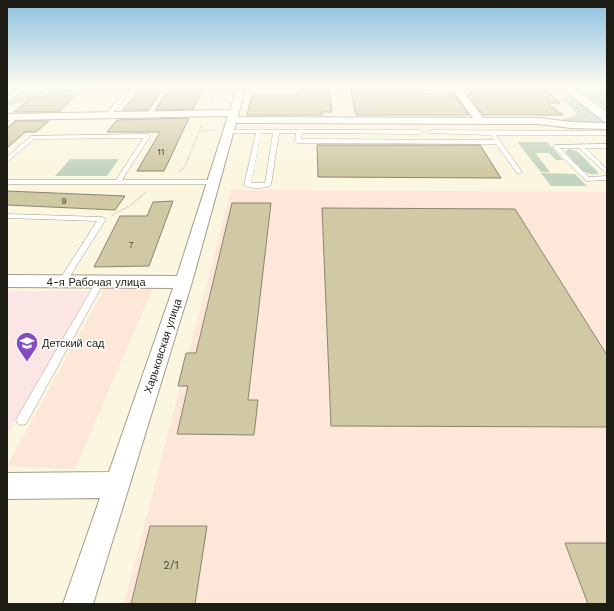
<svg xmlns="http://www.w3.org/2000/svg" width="614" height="611" font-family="'Work Sans',sans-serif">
	<rect width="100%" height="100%" fill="#faf6e0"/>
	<!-- industrial -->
	<path fill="#fde7d9" d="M231,190L607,192V604H124Z
		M105,287L153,288L75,469L7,466Z"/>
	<!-- education -->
	<path fill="#fce6e5" d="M50,86H145L125,92H43Z
		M7,291H89L7,435Z"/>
	<!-- green -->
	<path fill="#c3d4bf" d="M64,86L61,89H80L85,91L83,93L39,94L31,100L7,106V102L17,95L30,92L38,87Z
		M575,87L589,91L607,87V109Z
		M564,97L575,98L601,118L602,123H565L560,120L577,115L575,111L561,98Z
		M517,142H547L563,160H556L549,153H535L550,172H541Z
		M570,149L578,152L597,171L598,174C584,177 572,161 565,151Z
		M70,159H119L107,176H55Z
		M541,173L575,174L587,186H551Z"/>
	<!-- building -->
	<path fill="#d0c9a4" stroke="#898571" d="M183,86H199L196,91H202L193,109L156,110L168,90H181Z
		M300,86H329L332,112H322V115H247L252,95H293V93H300Z
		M350,86H419L424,94H454L469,115H356Z
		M469,86H541L560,103H547L563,115H483L467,94H472L470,91H473Z
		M138,91H161L148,110H123Z
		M47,95H76L59,112H14L33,97H44Z
		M189,118L164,171H137L160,132H107L117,120Z
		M16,121H49L36,132H25L7,148V128Z
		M317,145H480L501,178L318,177Z
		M7,191L125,196L115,210L7,205Z
		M173,201L149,266L94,267L120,216H147L153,202Z
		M232,203H271L248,400H258L254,435L177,434L188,386H178L186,353H196Z
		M322,208L515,209L607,355V427L331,426Z
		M150,526H207L195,604H131Z
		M565,543H607V604H588Z"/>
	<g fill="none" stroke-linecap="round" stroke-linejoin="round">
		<!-- service casing -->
		<g stroke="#a29e8a" stroke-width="1">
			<path id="service" d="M163,90L167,91L151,115H147V114Z
				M125,92L129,93L110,116H106V114Z
				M16,115L20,116L7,127V122Z
				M228,130H420L423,132L420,134L302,133L301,139L494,140L490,135L429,133V131L431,130L607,131V135H496L522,172L519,174L517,173L496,144L298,143L295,141L296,133H279L271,185C266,189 249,189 244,185L256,133H230L227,131ZM261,133H273L265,183H251Z
				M147,134L150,136L122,180H215L218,182L215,184H7V180H116L143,138L34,139L7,162V157L31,136Z
				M607,144V148H585L607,169V174L579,148H560L589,177L607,176V180L587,181L585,180L552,147L555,145Z
				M7,214L102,217L106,219L65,284L62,285L58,282L97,221L7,218Z
				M100,279L104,282L26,424L22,425L18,424L16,420L18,416L97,280Z"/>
		</g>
		<!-- pedestrian casing -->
		<g stroke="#a29e8a" stroke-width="1">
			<path id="pedestrian" d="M22,86H29L7,102V97Z"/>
		</g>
		<!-- minor casing -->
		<g stroke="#a29e8a" stroke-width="2">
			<path id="minor" d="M237,86H245L238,117L473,118L450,86H459L483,118H539L571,122L607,123V129L571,128L539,124L236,123L192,282L93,604H63L100,498L7,499V473L109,472L173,288L7,287V275L177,276L228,116L7,120V114L230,110Z"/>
		</g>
		<!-- secondary casing -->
		<g stroke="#a29e8a" stroke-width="2">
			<path id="secondary" d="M559,86H571L607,112V122L603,121Z"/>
		</g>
		<!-- path-far1 -->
		<path stroke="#a4a291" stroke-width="1.5" stroke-dasharray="0.5 1.5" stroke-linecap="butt" d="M211,102L218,86
			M200,131L215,130
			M193,146L202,124"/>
		<!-- path -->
		<path stroke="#a4a291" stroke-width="2" stroke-dasharray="0.5 2" stroke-linecap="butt" d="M179,171L184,168L194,145
			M112,215L131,205L146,192"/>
		<!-- service -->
		<use href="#service" fill="#fff" fill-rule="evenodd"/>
		<!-- pedestrian -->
		<use href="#pedestrian" fill="#fff" fill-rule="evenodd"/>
		<!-- minor -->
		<use href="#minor" fill="#fff" fill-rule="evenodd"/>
		<!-- secondary -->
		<use href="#secondary" fill="#fff" fill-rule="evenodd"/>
	</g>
	<!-- sky -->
	<linearGradient id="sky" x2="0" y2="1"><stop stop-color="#8cc0e0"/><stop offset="0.5" stop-color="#fdfbf1"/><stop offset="1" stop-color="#fdfbf1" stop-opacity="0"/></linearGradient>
	<rect width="614" height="172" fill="url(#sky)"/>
	<!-- icons -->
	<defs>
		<g id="school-pin" transform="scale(1.15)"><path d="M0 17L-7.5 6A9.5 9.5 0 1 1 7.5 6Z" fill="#854bc2" stroke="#fff"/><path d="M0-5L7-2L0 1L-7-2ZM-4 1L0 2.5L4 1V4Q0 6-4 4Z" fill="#fff"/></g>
	</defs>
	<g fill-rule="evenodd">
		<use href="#school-pin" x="27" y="343"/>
	</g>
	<g text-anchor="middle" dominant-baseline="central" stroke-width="3" stroke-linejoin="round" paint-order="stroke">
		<!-- number labels -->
		<g font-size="9" fill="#4a4839">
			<text x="161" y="152">11</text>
			<text x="64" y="201">9</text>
			<text x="131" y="245">7</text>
		</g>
		<!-- street labels -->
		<g font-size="11" fill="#1e1d15" stroke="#fff">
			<text x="96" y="282">4-я Рабочая улица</text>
			<text transform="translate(163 346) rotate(-72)">Харьковская улица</text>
		</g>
		<!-- poi labels -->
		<g font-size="11" fill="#1e1d15" stroke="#fff" text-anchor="start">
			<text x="42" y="343">Детский сад</text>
		</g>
		<!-- near-number labels -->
		<g font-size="11" fill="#4a4839">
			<text x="171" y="565">2/1</text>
		</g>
	</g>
	<!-- border -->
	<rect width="614" height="611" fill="none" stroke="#1e1d15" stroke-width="16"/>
</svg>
